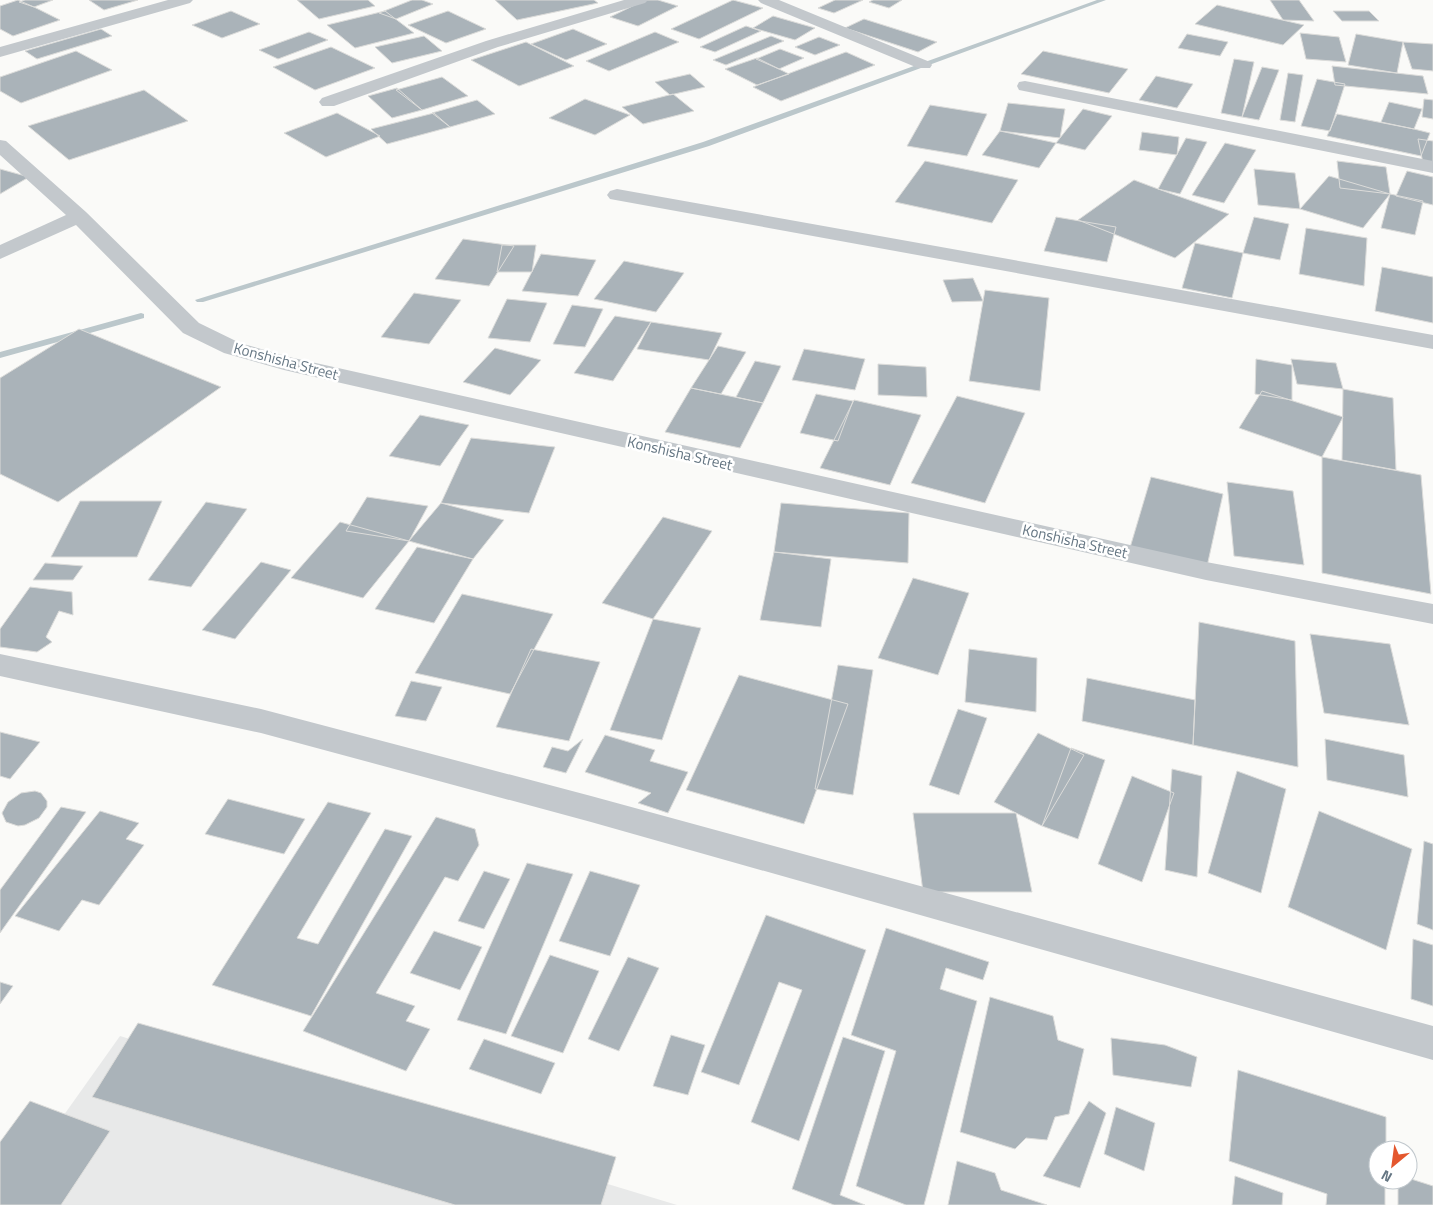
<svg xmlns="http://www.w3.org/2000/svg" width="1433" height="1205" font-family="'Titillium Web',sans-serif">
	<rect width="100%" height="100%" fill="#fafaf8"/>
	<!-- built -->
	<path fill="#e8e9e9" d="M120,1036L677,1205H0Z"/>
	<g fill="none" stroke-linecap="round" stroke-linejoin="round">
		<!-- stream -->
		<path fill="#bbc7cb" fill-rule="evenodd" d="M1097,0H1106L709,146L203,302H197L195,300L703,142Z
			M141,313L144,314V318L0,358V352Z"/>
	</g>
	<!-- building -->
	<path fill="#aab3b9" stroke="#dcdcda" d="M18,0L34,7L60,20L13,36L0,29V6Z
		M25,0H53L34,7L19,2Z
		M89,0H138L104,10Z
		M297,0H368L375,6L319,19Z
		M412,0H422L433,4L396,19L379,13Z
		M495,0H594L598,3L517,20Z
		M645,0H658L678,6L638,26L610,17Z
		M733,0L763,8L699,39L671,29Z
		M835,0H863L834,13L818,8Z
		M873,0H902L889,8L869,2Z
		M1270,0H1299L1314,21L1283,20Z
		M1217,5L1304,25L1283,45L1195,24Z
		M231,11L260,24L222,38L192,25Z
		M385,11L414,33L355,48L327,25Z
		M448,11L486,29L446,43L408,25Z
		M1333,11H1369L1379,21H1342Z
		M773,16L815,28L795,40L753,28Z
		M864,19L937,42L918,52L845,28Z
		M746,26L761,31L715,52L700,47Z
		M101,29L112,36L37,59L25,51Z
		M573,29L607,44L566,60L531,44Z
		M309,32L328,40L278,59L259,50Z
		M655,32L679,42L609,71L586,61Z
		M1300,33L1339,37L1346,62L1306,59Z
		M1187,34L1228,42L1220,56L1178,48Z
		M1356,34L1403,42L1397,73L1348,65Z
		M424,36L442,51L392,63L375,47Z
		M771,36L784,41L726,65L713,60Z
		M819,37L840,45L815,55L795,47Z
		M526,42L574,66L519,86L471,60Z
		M1403,42L1433,44V71L1412,69Z
		M331,47L375,68L315,90L273,67Z
		M780,49L804,58L779,69L756,59Z
		M76,51L112,70L21,103L0,91V77Z
		M1043,51L1128,69L1109,93L1021,74Z
		M846,52L875,65L781,101L753,87Z
		M757,58L789,74L757,85L725,69Z
		M1234,59L1254,62L1242,117L1221,113Z
		M1332,66L1423,76L1428,94L1335,85Z
		M1262,67L1279,70L1259,120L1242,117Z
		M1288,73L1303,75L1295,122L1280,120Z
		M690,74L705,87L670,95L655,82Z
		M1156,76L1193,84L1177,108L1139,100Z
		M442,77L468,96L422,110L396,90Z
		M1317,79L1345,84L1330,131L1301,126Z
		M397,88L422,110L392,118L368,96Z
		M144,90L188,121L69,160L28,126Z
		M673,94L694,111L643,124L622,107Z
		M585,99L630,115L595,135L549,118Z
		M1424,99L1433,100V119L1422,117Z
		M477,100L495,114L450,127L432,113Z
		M1389,102L1422,109L1414,129L1381,122Z
		M1008,103L1065,109L1060,138L1000,131Z
		M930,105L987,114L967,156L907,146Z
		M1083,109L1112,116L1085,150L1056,143Z
		M337,113L380,136L326,157L284,133Z
		M434,113L450,127L387,144L371,129Z
		M1337,114L1414,129L1430,133L1421,156L1327,136Z
		M1000,131L1056,143L1039,168L982,155Z
		M1142,132L1179,137L1177,155L1139,150Z
		M1186,138L1207,142L1180,194L1158,189Z
		M1418,139L1433,141V164L1423,163Z
		M1225,143L1256,150L1224,203L1192,195Z
		M925,161L1018,180L992,223L895,202Z
		M1337,161L1386,167L1390,194L1340,188Z
		M0,169L29,177L0,194Z
		M1254,169L1295,173L1300,209L1258,205Z
		M1407,171L1433,177V205L1396,196Z
		M1329,176L1390,194L1363,228L1300,209Z
		M1134,180L1158,189L1229,214L1175,258L1078,220Z
		M1390,194L1423,201L1415,235L1381,228Z
		M1056,217L1116,227L1107,262L1044,251Z
		M1254,217L1289,224L1280,260L1243,253Z
		M1306,228L1367,238L1364,286L1299,274Z
		M463,239L514,246L489,286L435,279Z
		M1195,243L1243,253L1232,298L1182,288Z
		M502,245H536L532,272H497Z
		M541,254L596,260L578,296L522,291Z
		M624,261L684,273L656,312L594,299Z
		M1382,267L1433,277V323L1375,311Z
		M973,278L983,301L952,302L943,280Z
		M985,290L1049,298L1040,391L969,381Z
		M414,293L461,300L429,344L381,337Z
		M507,299L547,303L530,342L488,338Z
		M572,305L603,309L585,347L553,344Z
		M615,316L651,322L613,381L574,373Z
		M651,322L722,333L709,360L637,349Z
		M79,329L221,387L58,502L0,474V378Z
		M718,346L746,352L721,394L691,388Z
		M495,348L541,360L510,395L463,382Z
		M804,349L865,359L855,390L792,380Z
		M1256,359L1292,365V400L1255,394Z
		M1291,359L1336,363L1343,389L1297,384Z
		M755,361L781,366L763,403L736,397Z
		M878,364L926,367L927,397L878,395Z
		M691,388L763,403L740,448L665,432Z
		M1343,389L1393,398L1396,470L1342,460Z
		M1262,391L1343,417L1322,457L1239,428Z
		M816,394L853,401L838,441L800,433Z
		M957,396L1025,413L985,503L911,483Z
		M854,400L921,415L890,485L820,468Z
		M420,415L469,425L440,466L389,456Z
		M471,438L555,447L529,513L441,503Z
		M1322,457L1421,475L1431,594L1322,573Z
		M1151,477L1223,494L1206,571L1129,551Z
		M1227,482L1293,491L1304,565L1234,556Z
		M367,497L428,506L409,541L346,531Z
		M80,501H162L137,557H51Z
		M206,502L247,509L191,587L148,580Z
		M441,503L504,520L473,559L409,541Z
		M781,503L909,513L908,563L774,552Z
		M663,517L712,531L653,619L602,603Z
		M340,522L409,541L363,598L291,578Z
		M417,547L473,559L434,623L375,609Z
		M774,552L831,559L821,627L760,620Z
		M261,562L291,570L235,639L202,630Z
		M45,563L83,566L73,580H33Z
		M913,578L969,593L938,675L878,658Z
		M30,587L72,592L73,615L59,611L46,637L52,642L37,652L0,647V629Z
		M462,594L553,614L510,694L415,673Z
		M653,619L701,628L662,740L610,730Z
		M1199,622L1295,641L1298,767L1193,745Z
		M1310,634L1390,644L1409,725L1324,713Z
		M531,649L600,662L569,741L496,727Z
		M969,649L1037,658L1036,712L965,702Z
		M838,665L873,670L853,795L815,789Z
		M739,675L848,704L804,824L686,790Z
		M1087,678L1195,700L1193,745L1082,721Z
		M411,681L442,687L426,721L395,716Z
		M958,709L987,718L959,795L929,785Z
		M0,732L40,742L10,779L0,776Z
		M1038,733L1084,755L1042,826L994,802Z
		M605,735L655,750L650,761L688,772L668,813L638,803L651,793L585,772Z
		M583,739L566,773L543,767L552,747L568,751Z
		M1325,739L1404,755L1408,797L1327,780Z
		M1071,748L1105,760L1078,839L1042,826Z
		M1172,769L1202,776L1197,877L1165,870Z
		M1237,771L1286,789L1261,893L1208,873Z
		M1132,776L1174,793L1142,882L1098,864Z
		M35,791L41,793L47,801V807L39,818L25,825L18,826L6,822L2,813L8,802L21,793Z
		M228,799L305,819L284,854L205,834Z
		M328,802L371,813L297,938L318,944L385,829L412,836L311,1016L212,985Z
		M61,807L86,812L0,933V890Z
		M100,811L139,823L126,839L144,845L99,905L82,900L59,931L15,916Z
		M1319,811L1412,849L1386,950L1288,907Z
		M913,813H1016L1032,892H923Z
		M436,817L475,829L479,845L458,881L445,877L376,993L415,1006L406,1021L430,1029L406,1071L303,1031Z
		M1424,841L1433,844V930L1417,924Z
		M527,863L573,874L506,1034L457,1020Z
		M484,871L510,879L484,929L458,921Z
		M590,871L640,885L610,956L559,941Z
		M766,915L866,950L799,1141L751,1122L802,990L779,982L739,1085L701,1072Z
		M886,928L989,962L983,980L946,968L940,989L977,1001L924,1205H906L856,1186L896,1051L851,1035Z
		M434,931L482,947L460,990L410,973Z
		M1413,939L1433,945V1006L1411,999Z
		M550,955L599,971L563,1053L511,1036Z
		M628,957L659,968L619,1051L588,1039Z
		M0,982L13,986L0,1004Z
		M990,997L1053,1016L1058,1040L1084,1049L1069,1114L1055,1117L1047,1140L1026,1138L1015,1149L960,1132Z
		M138,1023L616,1157L601,1205H455L92,1097Z
		M671,1035L705,1045L688,1095L653,1086Z
		M843,1037L885,1051L840,1195L865,1205H834L792,1189Z
		M1111,1038L1165,1045L1197,1057L1191,1087L1113,1075Z
		M484,1039L555,1063L541,1094L469,1069Z
		M1238,1070L1386,1117V1150H1378V1180H1385V1205H1326L1327,1194L1229,1161Z
		M30,1101L110,1131L61,1205H0V1142Z
		M1089,1101L1106,1113L1080,1188L1043,1176Z
		M1116,1107L1155,1123L1144,1171L1104,1154Z
		M957,1161L995,1173L1001,1190L1047,1205H948Z
		M1235,1176L1283,1193L1282,1205H1232Z
		M1408,1178L1433,1186V1205H1398V1180H1408Z"/>
	<g fill="none" stroke-linecap="round" stroke-linejoin="round">
		<!-- minor -->
		<path fill="#c3c8cc" fill-rule="evenodd" d="M168,0H193L190,3L0,57V47Z
			M624,0H648L645,3L498,47L334,106H322L319,102L322,98L486,41Z
			M758,0H779L930,62L932,65L930,68H918L761,3Z
			M1025,81L1433,161V173L1019,90L1017,86L1019,82Z
			M0,140L6,141L86,212L199,323L240,343L289,357L1206,562L1433,604V624L1206,580L284,370L224,353L183,333L76,225L0,259V245L66,215L0,155Z
			M617,189L1433,335V349L610,199L607,195L610,191Z
			M0,654L261,709L591,796L1433,1026V1060L591,822L261,733L0,676Z"/>
	</g>
	<g text-anchor="middle" dominant-baseline="central" stroke-width="5" stroke-linejoin="round" paint-order="stroke">
		<!-- street labels -->
		<g font-size="15" fill="#657683" stroke="#fff">
			<text transform="translate(286 361) rotate(15)">Konshisha Street</text>
			<text transform="translate(680 453) rotate(13)">Konshisha Street</text>
			<text transform="translate(1075 541) rotate(13)">Konshisha Street</text>
		</g>
	</g>
	<!-- north arrow -->
	<g transform="translate(1393 1165) rotate(209)"><circle r="24" fill="#ffffff" stroke="#c1c8cd"/>
	<path d="M0-4L9 19L0 12L-9 19Z" fill="#e4572e"/>
	<text y="-8" font-size="14" font-weight="bold" text-anchor="middle" fill="#657683">N</text>
	</g>
</svg>
